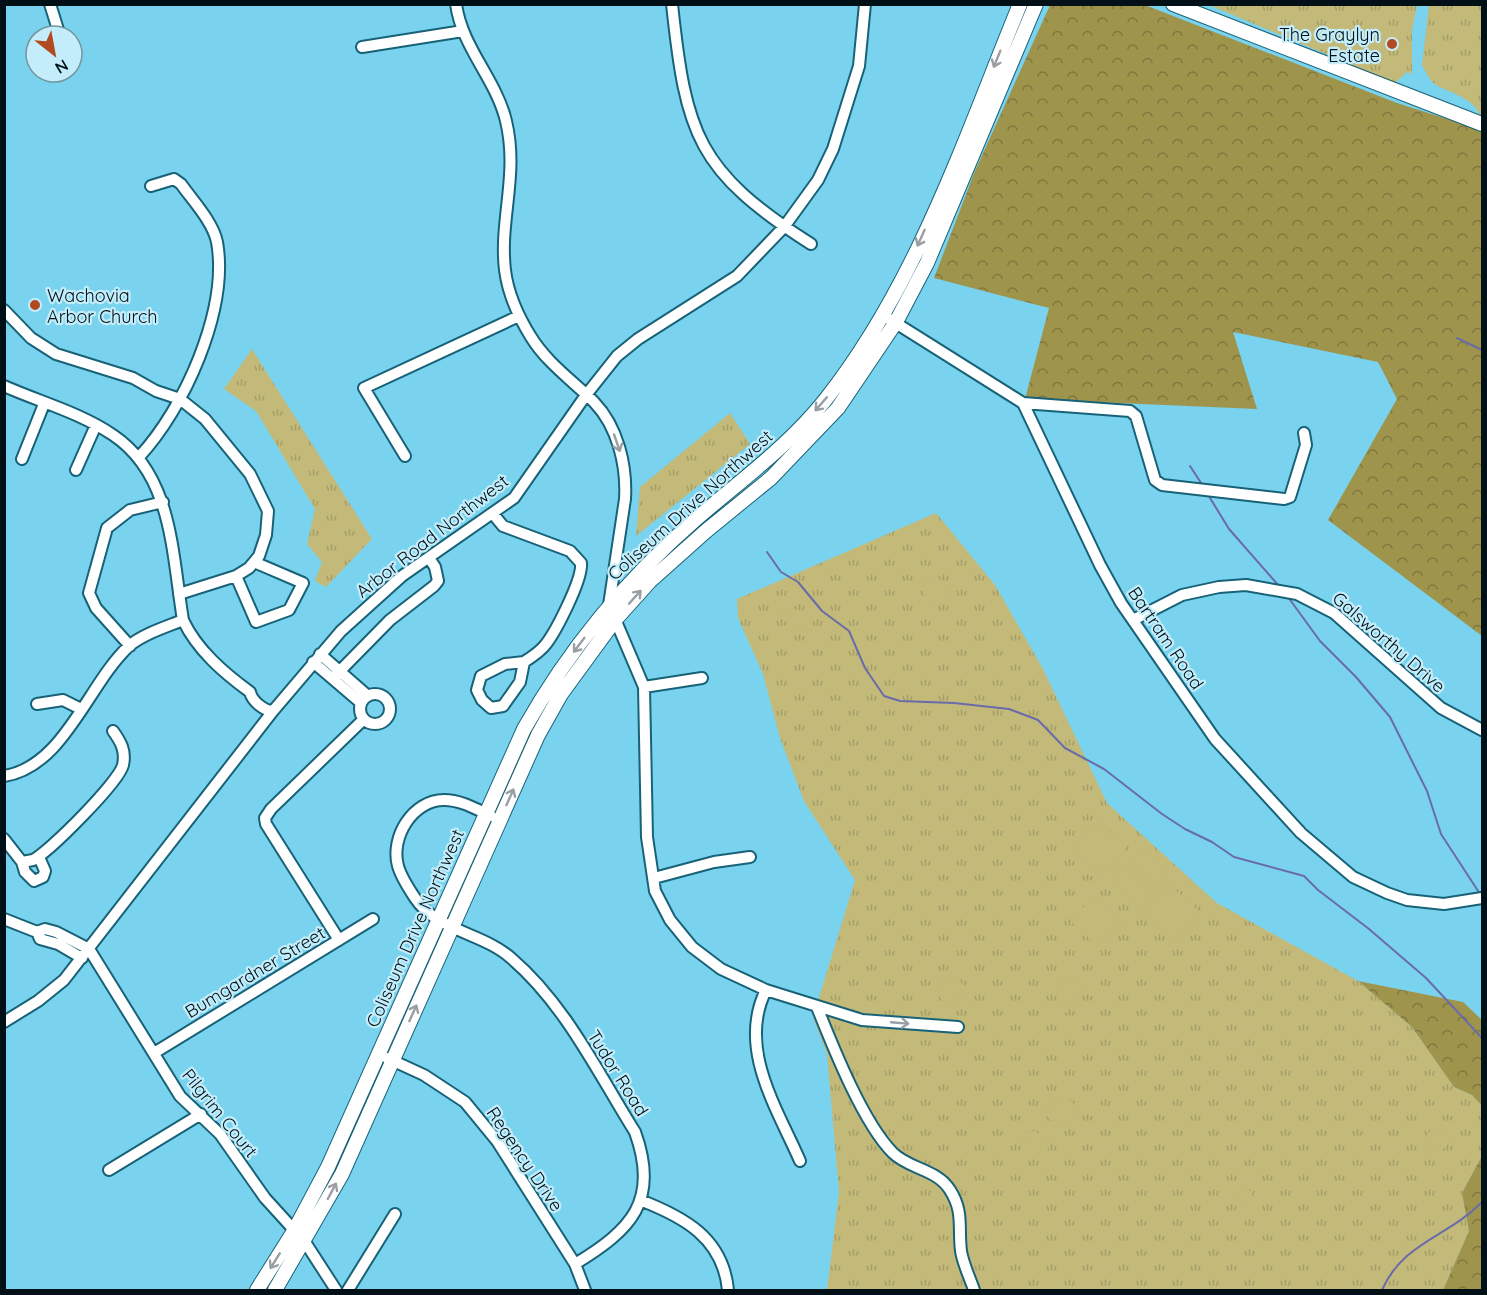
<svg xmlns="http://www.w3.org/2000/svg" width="1487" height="1295" font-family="Quicksand,sans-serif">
	<defs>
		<pattern id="grass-tufts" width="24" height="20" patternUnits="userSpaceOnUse" patternTransform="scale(1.5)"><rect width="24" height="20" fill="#c3b979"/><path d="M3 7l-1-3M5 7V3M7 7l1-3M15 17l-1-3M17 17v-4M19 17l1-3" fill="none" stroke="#a69e68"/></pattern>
		<pattern id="forest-crowns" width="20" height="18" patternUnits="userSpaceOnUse" patternTransform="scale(1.5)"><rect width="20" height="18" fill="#9f944c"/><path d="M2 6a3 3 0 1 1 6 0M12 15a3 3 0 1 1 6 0" fill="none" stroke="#7f773e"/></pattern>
	</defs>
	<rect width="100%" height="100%" fill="#79d3ef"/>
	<!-- grass -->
	<path fill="url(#grass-tufts)" d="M1209,5H1417L1412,30V74L1407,72L1395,83Z
		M1429,5H1482V112L1480,115C1473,98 1451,93 1436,85C1429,81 1426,71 1422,65Z
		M252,349L372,539L326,587L315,581L322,562L307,544L315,509L256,411L224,389Z
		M730,413L750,444L636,536L640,487Z
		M936,513L995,585L1043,669L1107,803L1217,903L1358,981L1412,1027L1454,1087L1472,1095L1482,1106V1156L1462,1193L1469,1231L1443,1290H827L839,1192L827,1054L813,1017L855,880L804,801L780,738L763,674L738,618L737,599Z"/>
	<!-- forest -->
	<path fill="url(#forest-crowns)" d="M1050,5H1145L1397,103L1482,130V636L1328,520L1397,399L1378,362L1233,332L1257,409L1025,399L1049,308L934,278L975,171Z
		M1358,981L1463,1002L1482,1020V1106L1472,1095L1454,1087L1412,1027Z
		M1482,1156V1290H1443L1469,1231L1462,1193Z"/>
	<!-- park -->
	<path fill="#c3b979" d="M934,578L942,580L951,598L944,605L933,604L924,594L925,581Z
		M785,608L801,610L813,621L812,629L804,633L790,628L782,614Z
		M1097,820L1127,847L1102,875L1072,848Z
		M1140,848L1170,875L1158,889L1128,861Z
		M1123,867L1153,894L1141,908L1111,880Z
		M1170,885L1201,913L1176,940L1145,913Z
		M1096,894L1124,921L1099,947L1070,921Z
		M937 989a13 13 0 1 1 26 0a13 13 0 1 1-26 0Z
		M1061,976L1076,978L1083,988L1082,995L1065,1013L1059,1011L1056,982Z
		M1063,1099L1072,1101L1078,1113L1075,1122L1066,1126L1049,1119L1046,1114L1053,1102Z
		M1427 1139a11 11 0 1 1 22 0a11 11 0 1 1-22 0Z
		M1034,1131L1049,1142L1048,1149L1033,1154L1022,1143L1026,1132Z
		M1236 1196a8 8 0 1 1 16 0a8 8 0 1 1-16 0Z"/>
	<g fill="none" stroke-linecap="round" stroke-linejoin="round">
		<!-- stream -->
		<path stroke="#696ca9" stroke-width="2" d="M1457,338L1482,350
			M1190,466L1203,486
			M1207,493L1229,529L1279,586
			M767,552L781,572L798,582L822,611L849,631L865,668L884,696L900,701L954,703L1009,709L1038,720L1065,748L1104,769L1162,814L1185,829L1212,842L1234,857L1304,876L1318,890L1369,929L1426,978L1482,1038
			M1288,597L1320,641L1356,677L1390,717L1427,791L1441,834L1480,894
			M1382,1290C1403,1242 1448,1237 1482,1202"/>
		<!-- minor casing -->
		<g stroke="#186277" stroke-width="14">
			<path id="minor" d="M50,4L60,36
				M456,4C462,48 496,79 506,121C519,175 499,220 505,270C508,295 518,316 531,337C547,363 573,381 594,402C618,427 627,466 625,499L609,605L644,687L647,837L655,891L670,920L692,947L721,969L766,990L862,1020L958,1027
				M672,4C686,135 697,171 811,244
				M362,47L463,31
				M4,310L31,338L56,354L133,378L156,391L180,399L205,419L250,474L268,511L266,535L259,556L249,568L236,576L179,594
				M883,315L1023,403L1100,565L1121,603L1215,739L1301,833L1353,877L1387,893L1407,900L1444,904L1482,898
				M4,386C40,402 81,413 113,435C173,475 172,555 183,620C197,650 224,673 250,692C252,701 264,711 273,711
				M1023,403L1130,411L1136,416L1155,480L1162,485L1284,499L1290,497L1306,445L1304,433
				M405,456L364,388L519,316
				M139,457C184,409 229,310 217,242C213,222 193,201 181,184L174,179L151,186
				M22,459L44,404
				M76,470L96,425
				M493,514L503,526L570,551L581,563C583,579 556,631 546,644C540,652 532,657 524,662
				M236,576L256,622L289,610L303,583L254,562
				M1133,620L1182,595L1219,587L1246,585L1297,594L1334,613L1441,708L1482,730
				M130,646L96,608L89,593L107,528L130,510L163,502
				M320,654L368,696
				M313,662L361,703
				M524,662L520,682L503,706L491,708L482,700L477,690L481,676L505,664Z
				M333,678L390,620L434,586L438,581L435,567L429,558
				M644,687L702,678
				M360 709a15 15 0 1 1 30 0a15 15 0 1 1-30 0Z
				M37,704L63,700L81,709
				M4,776C64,767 88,684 129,646C143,634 166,627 183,620
				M491,816C476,809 461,800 444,800C413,800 390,837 398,866C401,877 409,889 415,898C437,931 483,933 511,958C565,1004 598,1073 635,1132C660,1201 631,1230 575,1264
				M4,839L22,862L33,860C49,852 119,782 123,765C126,751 121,742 113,731
				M22,862L25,872L34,881L43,877L45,871L39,857
				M654,878L714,862L750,857
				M4,919L37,932L40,939L58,944L82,958
				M37,932L45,929L56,932L89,949L180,1096L220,1134L265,1198L305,1242L336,1290
				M339,940L266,824L265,818L271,809L364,719
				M766,990C737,1048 777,1108 800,1161
				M817,1007C833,1047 863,1123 893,1153C909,1169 937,1169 950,1190C964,1212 958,1227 961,1251C963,1264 970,1278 974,1290
				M4,1022L38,1001L64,980L273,711L341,631L402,576L514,498L586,395L617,356L638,339L737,276L784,227L818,180L833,149L859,66L865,4
				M154,1053L373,919
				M387,1058L424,1075L465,1102L497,1141L575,1264L585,1290
				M109,1170L201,1114
				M640,1200C684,1217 723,1238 728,1290
				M348,1290L395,1214"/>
		</g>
		<!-- major casing -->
		<g stroke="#186277" stroke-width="16">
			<path id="major" d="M1173,4L1482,124
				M257,1290L294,1231L328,1167L524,729C569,649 627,579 696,519C741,480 789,446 826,399C917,284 965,138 1020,4
				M275,1290L342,1174L538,735L561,694L615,620L650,581L706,531L771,478L838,408L896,322L927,263L1036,4"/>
		</g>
		<!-- minor -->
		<use href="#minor" stroke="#fff" stroke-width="10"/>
		<!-- major -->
		<use href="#major" stroke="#fff" stroke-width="14"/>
	</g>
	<!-- one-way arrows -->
	<defs><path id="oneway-shaft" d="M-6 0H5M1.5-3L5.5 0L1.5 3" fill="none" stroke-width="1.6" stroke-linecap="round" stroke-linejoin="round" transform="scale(1.5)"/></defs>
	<g stroke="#999fa2">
		<use href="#oneway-shaft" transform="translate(997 59) rotate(112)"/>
		<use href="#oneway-shaft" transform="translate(921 238) rotate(114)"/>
		<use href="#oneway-shaft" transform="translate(821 404) rotate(131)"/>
		<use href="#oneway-shaft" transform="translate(617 443) rotate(71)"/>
		<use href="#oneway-shaft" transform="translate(635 597) rotate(-48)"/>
		<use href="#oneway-shaft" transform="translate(579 645) rotate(127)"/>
		<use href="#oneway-shaft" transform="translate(510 797) rotate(-66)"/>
		<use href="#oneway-shaft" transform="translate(413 1013) rotate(-66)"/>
		<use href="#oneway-shaft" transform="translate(900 1023) rotate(5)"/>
		<use href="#oneway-shaft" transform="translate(332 1191) rotate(-62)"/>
		<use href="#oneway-shaft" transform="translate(275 1261) rotate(122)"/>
	</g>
	<!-- markers -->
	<g fill="#b14a21" stroke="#c3edfb" stroke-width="2">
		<circle cx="1392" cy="44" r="6"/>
		<circle cx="35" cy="305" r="6"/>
	</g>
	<g text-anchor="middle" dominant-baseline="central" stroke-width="4.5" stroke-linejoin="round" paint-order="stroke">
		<!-- poi labels -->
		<g font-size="18" fill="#001016" stroke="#c3edfb" text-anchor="end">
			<text x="1380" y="34">The Graylyn<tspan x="1380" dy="21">Estate</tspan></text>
			<text x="47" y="295" text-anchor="start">Wachovia<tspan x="47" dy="21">Arbor Church</tspan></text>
		</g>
		<!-- street labels -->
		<g font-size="18" fill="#001016" stroke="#c3edfb">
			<text transform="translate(690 505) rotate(-42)">Coliseum Drive Northwest</text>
			<text transform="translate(432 536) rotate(-38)">Arbor Road Northwest</text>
			<text transform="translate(1166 638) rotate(56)">Bartram Road</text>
			<text transform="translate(1389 642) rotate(41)">Galsworthy Drive</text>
			<text transform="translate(415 928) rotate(-66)">Coliseum Drive Northwest</text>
			<text transform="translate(255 972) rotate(-31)">Bumgardner Street</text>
			<text transform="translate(618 1073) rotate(58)">Tudor Road</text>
			<text transform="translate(220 1113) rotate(51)">Pilgrim Court</text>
			<text transform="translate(525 1159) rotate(56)">Regency Drive</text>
		</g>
	</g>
	<!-- border -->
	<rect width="1487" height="1295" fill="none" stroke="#001016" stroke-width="12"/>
	<!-- north arrow -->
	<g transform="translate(54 54) rotate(149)"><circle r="28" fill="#c3edfb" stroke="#75959f" stroke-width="1.5"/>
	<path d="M0-4.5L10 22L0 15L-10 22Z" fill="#b14a21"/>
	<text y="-9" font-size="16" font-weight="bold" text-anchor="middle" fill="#001016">N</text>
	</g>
</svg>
